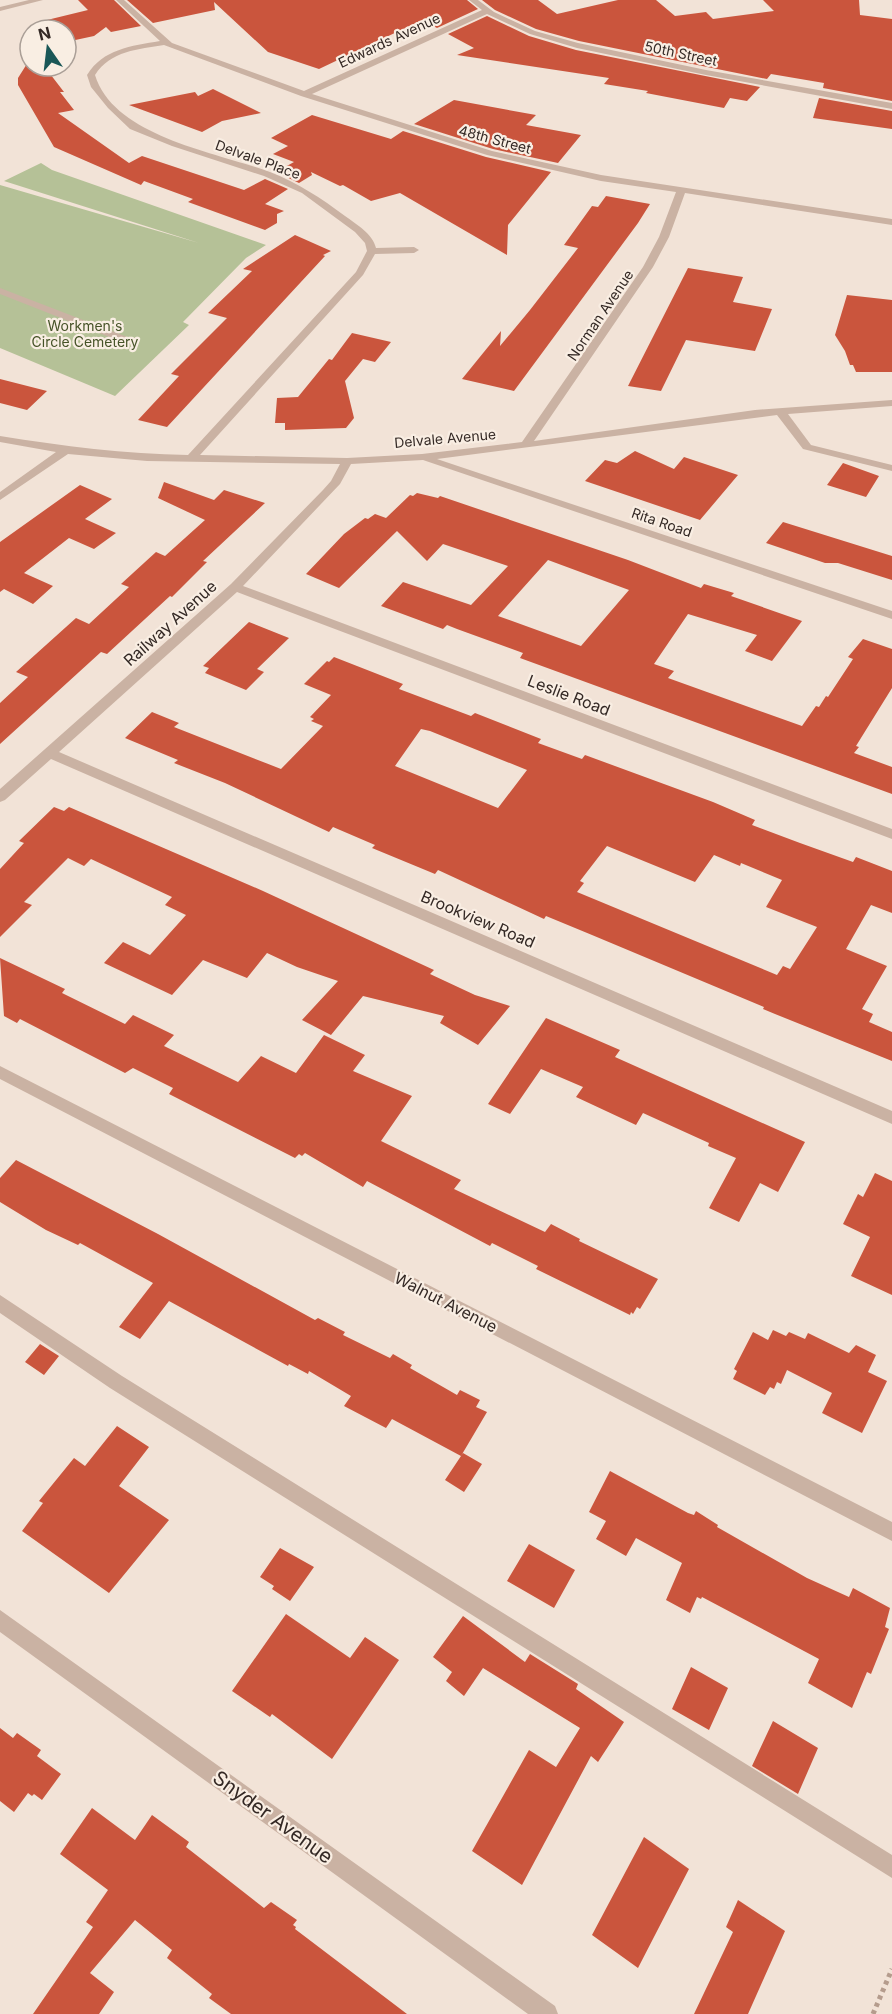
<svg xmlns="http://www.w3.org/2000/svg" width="892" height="2014" font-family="Inter,sans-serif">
	<rect width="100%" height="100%" fill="#f2e3d7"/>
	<!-- green -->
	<path fill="#b5c197" d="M41,163L52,170L266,245L246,258L183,322L189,325L115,396L0,348V185L199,243L4,181Z"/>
	<!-- building -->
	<path fill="#ca553d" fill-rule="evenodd" d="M78,0H114L141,26L111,32L106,27L94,36L66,42V30H40L47,20L88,10Z
		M127,0H467L478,9L437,28L422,20L319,69L268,52L214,2L215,10L153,23Z
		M482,0H538L557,14L618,0H656L675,16L706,12L713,19L774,11L763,0H859L860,15L892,19V101L823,88L824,83L771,74L767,79L579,41L536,29L495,10Z
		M487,16L529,36L576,50L760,87L747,101L730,98L724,108L646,93L648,91L604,84L609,78L457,55L474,48L448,34Z
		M30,59V66H44L64,92H60L74,110L58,113L129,163L142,156L244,190L265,179L288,189L265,204L284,211L277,214V223L265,230L188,202L193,199L144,181L141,185L54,147L18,85V78Z
		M213,89L261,113L222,121L202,132L129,105L195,92L198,96Z
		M819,98L892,111V129L813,118Z
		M454,100L536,115L526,125L581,135L558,163L493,149L414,124Z
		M312,115L391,139L403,131L486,157L551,172L508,225L507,255L400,193L371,201L343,185L340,186L311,172L312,175L299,183L276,172L294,162L273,154L288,146L271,138Z
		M606,196L650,204L638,223L514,391L462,379L501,331L500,346L530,310L578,248L564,245L592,206L598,207Z
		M295,235L331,251L323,255L325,256L167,427L138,420L179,376L171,374L227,318L208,313L252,271L243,269Z
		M688,268L743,277L733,302L772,309L755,351L686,340L661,391L628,386Z
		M847,295L892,300V372H856L853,365H850L845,351L835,335Z
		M352,333L391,342L375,362L363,359L345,381L354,418L346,428L285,430V423H275L277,398L298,397L329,359L332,360Z
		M0,379L47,391L27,410L0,403Z
		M635,451L674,469L684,457L738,475L700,520L585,481L605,460L617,463Z
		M843,463L879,476L866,497L827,485Z
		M164,482L214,500L224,490L265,503L203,561L207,562L172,597L170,596L107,654L101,652L0,744V703L28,677L16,672L76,618L89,624L129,587L121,584L156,552L165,556L205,520L158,498Z
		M80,485L112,499L85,519L116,533L94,549L69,538L24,573L53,586L33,604L4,589L0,592V542Z
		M417,493L438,498L440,496L628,560L701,588L704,584L734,593L731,596L802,621L772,661L745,651L757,635L688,614L654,664L674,671L668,678L802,726L816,706L819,707L826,696L828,697L853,659L848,657L863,639L892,649V688L856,746L859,747L854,753L892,767V794L520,658L523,653L457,629L447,625L443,629L381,606L403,582L471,605L508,566L443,544L427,561L397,531L339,588L306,574L344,534L365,518L368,519L375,514L386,518L410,495L413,496ZM548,560L629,590L581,646L498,616Z
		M783,522L892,556V580L838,563H825L766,543Z
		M249,622L289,638L257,669L264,672L246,690L205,673L209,668L203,666Z
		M334,657L403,684L399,689L471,716L475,713L541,739L538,743L582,759L585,755L713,802L755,820L752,825L800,843L853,862L856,857L892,871V913L871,905L846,949L887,966L862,1009L873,1014L869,1022L892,1032V1061L775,1014L763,1009L764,1007L592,935L546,916L544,919L438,870L435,874L372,848L375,845L333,827L329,832L225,783L174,763L178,760L125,738L152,712L179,723L174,727L281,769L323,726L311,721L314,719L310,717L331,695L304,684L327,661L329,662ZM421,729L430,731L527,770L498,808L395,766ZM607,846L695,882L714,855L740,866L741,863L782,880L766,907L817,927L790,969L783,966L777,975L577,892L584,883L580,881Z
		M54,807L64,811L69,807L263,891L434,970L430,974L475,995L510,1006L478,1045L440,1023L444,1016L363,996L331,1035L302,1020L338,981L297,967L267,953L247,978L203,960L172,995L104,963L123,942L150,955L186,915L165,905L172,897L91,859L84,866L68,858L24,902L32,905L0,937V869L24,843L19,841Z
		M0,958L65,989L62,993L125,1024L133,1015L174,1035L164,1046L238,1082L261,1056L296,1073L324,1035L365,1055L353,1071L412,1096L381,1141L461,1180L454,1189L545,1232L551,1224L580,1239L579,1241L658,1279L640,1309L637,1307L633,1314L631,1312L630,1315L536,1269L538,1266L492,1243L490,1246L367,1181L363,1187L305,1153L302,1156L299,1154L295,1158L169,1094L173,1088L133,1068L125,1073L20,1019L17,1023L4,1016Z
		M546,1018L620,1050L615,1057L805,1142L778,1192L760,1183L739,1222L709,1208L736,1158L708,1146L709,1143L643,1113L636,1125L576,1097L583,1087L541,1069L510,1114L488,1104Z
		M16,1160L158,1234L315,1320L318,1318L345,1332L343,1335L390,1358L393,1354L412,1365L410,1368L457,1395L460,1390L480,1400L476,1407L487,1412L461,1456L392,1419L386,1428L344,1406L351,1396L309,1371L308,1374L289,1364L288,1366L169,1301L140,1339L119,1327L153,1283L80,1243L78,1245L46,1230L0,1202V1178Z
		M875,1173L892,1181V1295L851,1276L870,1237L843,1224L858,1194L863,1197Z
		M773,1330L786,1336L789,1332L805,1339L808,1333L849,1353L856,1345L876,1355L868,1372L887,1381L862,1433L822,1413L832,1393L787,1370L781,1384L777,1382L774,1389L770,1387L765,1395L733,1379L737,1371L734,1369L753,1332L768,1340Z
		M40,1344L59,1356L44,1375L25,1362Z
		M117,1426L149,1447L119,1486L169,1520L109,1593L22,1531L43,1503L39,1501L74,1458L85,1466Z
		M463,1453L482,1464L464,1492L445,1480Z
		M610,1471L688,1513L694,1515L696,1511L718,1525L717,1527L807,1578L849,1597L853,1588L890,1608L885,1627L889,1629L871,1674L867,1672L852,1708L808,1683L819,1659L702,1597L701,1599L697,1597L690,1613L666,1600L682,1563L636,1538L626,1556L596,1539L606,1521L589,1512Z
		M529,1544L575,1570L554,1608L507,1581Z
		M280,1548L314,1567L290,1601L272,1589L274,1586L260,1577Z
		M286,1614L350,1658L365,1637L399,1660L332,1759L272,1714L270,1717L232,1691Z
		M463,1616L525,1662L530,1654L578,1684L576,1689L624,1722L598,1762L591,1756L522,1885L472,1851L529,1750L556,1767L580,1728L483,1668L464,1696L446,1681L452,1672L433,1657Z
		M691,1667L728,1688L709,1730L672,1709Z
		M773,1721L818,1748L798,1794L752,1766Z
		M0,1728L13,1738L17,1733L41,1750L37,1756L61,1774L42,1800L34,1794L32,1796L28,1793L14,1812L0,1801Z
		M92,1808L135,1840L152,1815L189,1842L186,1847L264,1908L271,1902L297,1920L293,1925L296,1927L295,1929L407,2014H231L209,1998L212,1994L167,1958L172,1950L135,1920L90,1973L114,1992L99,2014H33L93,1927L86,1922L108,1890L60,1854Z
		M644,1837L689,1869L638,1968L592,1935Z
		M738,1900L785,1931L748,2014H694L733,1932L726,1927Z"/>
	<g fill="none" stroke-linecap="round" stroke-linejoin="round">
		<!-- path -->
		<path stroke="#b59c8d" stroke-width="5" stroke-dasharray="4 4" stroke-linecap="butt" d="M873,2014L892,1969"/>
		<!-- minor -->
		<path fill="#cab2a3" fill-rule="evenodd" d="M29,0H43L0,11V7Z
			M116,0H124L172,43L304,91L482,10L469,0H478L494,12L535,31L578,43L706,70L892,103V109L706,75L577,48L530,34L487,14L312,94L492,151L601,175L892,219V225L685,193L669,237L653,267L534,441L755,410L892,400V406L788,414L811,445L892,465V471L803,449L777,415L437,459L892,611V619L423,460L351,464L340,484L243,586L892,829V839L237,592L59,752L892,1111V1124L51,759L5,800L0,802V789L231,584L323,490L331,481L340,464L147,461L68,454L0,500V492L56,452L0,442V436C63,446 125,454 188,455L356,272L367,251L365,243L355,232L302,193L264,176L172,146L130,129L108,108L91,87L87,75C103,49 131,46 160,41ZM164,45L301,96L487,155L601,181L676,192L659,237L643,267L522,442L422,454L347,458L200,455L363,275L375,254L414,253L419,250L414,247L376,248C373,234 356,224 345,216C321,198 298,183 270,172C216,152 114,137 95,75C110,51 139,49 164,45Z
			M0,288L135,340L136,342L127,344L0,294Z
			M0,1066L892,1522V1541L0,1079Z
			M0,1295L122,1376L892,1855V1878L110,1388L0,1313Z
			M0,1610L555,2006L558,2014H528L0,1632Z"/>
	</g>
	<g text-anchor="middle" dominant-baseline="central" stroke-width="4.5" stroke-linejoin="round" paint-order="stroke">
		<!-- far-street labels -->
		<g font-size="14" fill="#342925" stroke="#f9eee3">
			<text transform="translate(389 40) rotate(-25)">Edwards Avenue</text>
			<text transform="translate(681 53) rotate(12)">50th Street</text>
			<text transform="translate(495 139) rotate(15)">48th Street</text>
			<text transform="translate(258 159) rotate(20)">Delvale Place</text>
			<text transform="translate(600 315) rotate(-56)">Norman Avenue</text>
			<text transform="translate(445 438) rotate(-5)">Delvale Avenue</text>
			<text transform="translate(662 522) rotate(19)">Rita Road</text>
		</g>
		<!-- far-park labels -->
		<g font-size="14" fill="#465328" stroke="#f9eee3">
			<text x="85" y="325">Workmen's<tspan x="85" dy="16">Circle Cemetery</tspan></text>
		</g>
		<!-- street labels -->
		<g font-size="16" fill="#342925" stroke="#f9eee3">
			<text transform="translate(170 623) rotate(-42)">Railway Avenue</text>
			<text transform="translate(569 695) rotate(21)">Leslie Road</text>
			<text transform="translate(478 919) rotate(23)">Brookview Road</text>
			<text transform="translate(446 1302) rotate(27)">Walnut Avenue</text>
		</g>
		<!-- near-street labels -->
		<g font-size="20" fill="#342925" stroke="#f9eee3">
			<text transform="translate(273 1817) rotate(36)">Snyder Avenue</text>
		</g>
	</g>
	<!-- north arrow -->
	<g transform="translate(48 48) rotate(346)"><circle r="28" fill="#f9eee3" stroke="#aa9f97" stroke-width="1.5"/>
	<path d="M0-4.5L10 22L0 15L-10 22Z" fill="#1a5757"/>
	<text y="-9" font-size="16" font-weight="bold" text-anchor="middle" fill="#342925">N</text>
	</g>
</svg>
